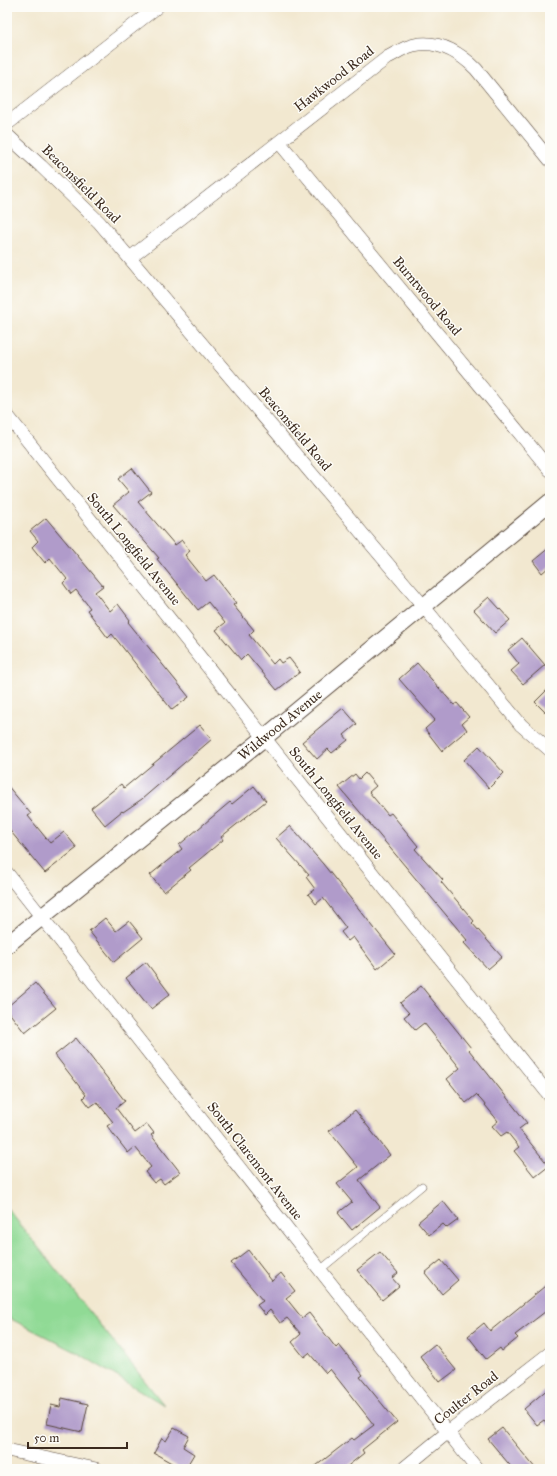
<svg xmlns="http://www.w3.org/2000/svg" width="557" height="1476" font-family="'IM FELL Great Primer',serif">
	<rect width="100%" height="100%" fill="#fdfcf7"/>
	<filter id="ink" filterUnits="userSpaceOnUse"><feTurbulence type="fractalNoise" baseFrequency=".025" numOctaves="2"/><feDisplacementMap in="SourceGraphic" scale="8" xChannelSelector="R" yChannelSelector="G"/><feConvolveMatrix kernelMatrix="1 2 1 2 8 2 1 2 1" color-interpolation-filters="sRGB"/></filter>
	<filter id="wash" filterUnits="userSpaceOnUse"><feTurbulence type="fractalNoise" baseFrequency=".012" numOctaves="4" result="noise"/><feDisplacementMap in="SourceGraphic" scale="16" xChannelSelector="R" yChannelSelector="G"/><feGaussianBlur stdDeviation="0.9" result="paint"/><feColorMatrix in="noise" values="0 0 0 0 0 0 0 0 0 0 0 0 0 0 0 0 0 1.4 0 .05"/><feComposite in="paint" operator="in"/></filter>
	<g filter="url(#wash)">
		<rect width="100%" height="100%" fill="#f2e8d0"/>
		<!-- green -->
		<path fill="#90da95" stroke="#66825a" d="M7,1208L164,1405L78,1353L7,1317Z"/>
		<g id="blocks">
			<!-- building -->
			<path fill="#b09bca" d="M132,468L151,492L138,502L175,545L182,540L190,551L185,555L206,581L214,575L236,603L233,605L254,630L249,635L273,664L278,659L281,663L289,658L300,672L277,690L247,654L241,660L216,630L225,623L208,602L198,610L157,559L159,558L113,505L129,492L118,479Z
				M46,518L103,586L95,592L110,611L118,604L130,620L128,622L189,697L172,710L112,634L108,638L87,610L90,608L76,590L71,594L63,583L67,579L50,558L45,563L32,547L38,541L30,531Z
				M550,547V566L542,573L533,561Z
				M489,597L510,620L495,633L474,610Z
				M522,638L545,665L523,684L511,671L519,664L508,650Z
				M417,663L454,705L457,703L469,717L462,723L467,730L442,751L425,729L435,720L399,679Z
				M550,687V717L535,702Z
				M343,708L357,724L344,735L348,740L332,753L328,749L317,759L302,742Z
				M200,725L212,739L142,799L123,812L122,811L105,825L91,808L121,784L124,788Z
				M479,746L504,773L489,788L464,760Z
				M365,773L376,786L369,792L388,815L391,813L418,846L415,849L443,880L441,882L474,921L472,923L502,957L488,969L464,943L467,940L339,787L355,774L359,779Z
				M7,785L31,814L28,816L50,843L64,832L77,848L45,873L7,827Z
				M254,786L266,801L221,837L223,840L189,868L191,870L164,892L150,875L182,849L179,845L230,802L232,804Z
				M290,826L323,864L395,954L377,969L353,937L348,941L341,932L346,928L323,898L316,904L308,894L315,889L306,877L309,875L276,838Z
				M105,918L116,931L129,921L143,938L114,962L89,931Z
				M146,962L170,994L151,1009L126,978Z
				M35,983L56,1008L25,1033L7,1010V1007Z
				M421,986L471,1048L469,1050L527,1123L519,1129L549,1166L535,1177L514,1151L519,1147L507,1132L501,1136L492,1126L498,1121L481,1100L476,1095L466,1103L447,1079L460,1068L424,1023L415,1030L404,1017L409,1013L400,1003Z
				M76,1038L125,1101L116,1108L135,1133L147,1124L154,1133L151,1135L180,1172L164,1184L160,1179L154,1183L145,1172L151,1167L135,1147L128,1153L107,1126L113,1122L97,1102L90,1107L83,1098L86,1095L55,1055Z
				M355,1110L390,1155L359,1180L380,1207L352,1230L338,1213L352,1202L337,1184L358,1167L329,1131Z
				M443,1201L458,1220L447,1228L443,1224L429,1235L418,1222Z
				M248,1250L272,1281L281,1273L295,1291L286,1298L302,1318L309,1313L336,1348L339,1345L363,1375L360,1377L397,1422L362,1450L364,1453L344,1469H312L352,1438L354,1440L374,1425L330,1369L326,1373L309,1353L304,1357L292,1342L301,1334L287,1318L280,1323L270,1310L265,1315L257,1305L263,1301L231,1263Z
				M380,1252L398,1273L392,1278L399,1286L382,1300L357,1270Z
				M441,1260L458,1280L442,1294L425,1273Z
				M550,1282V1308L515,1335L518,1338L502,1351L500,1348L486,1359L468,1336L484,1323L490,1331Z
				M435,1344L456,1370L440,1382L420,1356Z
				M550,1387V1427L544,1420L537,1425L524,1409Z
				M62,1398L88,1404L82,1432L47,1424L51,1405L60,1407Z
				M174,1428L189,1436L183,1447L194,1454L185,1469H182L154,1453L162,1438L166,1441Z
				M502,1428L536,1469H513L488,1439Z"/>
		</g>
	</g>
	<g filter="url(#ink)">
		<use href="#blocks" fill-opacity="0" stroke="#564639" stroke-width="1"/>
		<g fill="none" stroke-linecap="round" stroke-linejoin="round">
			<!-- service casing -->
			<g stroke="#564639" stroke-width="8">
				<path id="service" d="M320,1270L422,1186"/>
			</g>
			<!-- minor casing -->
			<g stroke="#564639" stroke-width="14">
				<path id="minor" d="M7,124L157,7
					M7,135L41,166L99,222L415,596L521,725L550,750
					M279,142L550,470
					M130,258L388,57C396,53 404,47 414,45C438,40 459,52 476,69L550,160
					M7,415L550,1096
					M7,873L477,1469
					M7,1450L96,1469
					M403,1469L448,1432L550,1353"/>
			</g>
			<!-- tertiary casing -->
			<g stroke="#564639" stroke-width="18">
				<path id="tertiary" d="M7,945L264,738L550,502"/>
			</g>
			<!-- service -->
			<use href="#service" stroke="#fff" stroke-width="7"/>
			<!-- minor -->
			<use href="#minor" stroke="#fff" stroke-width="13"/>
			<!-- tertiary -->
			<use href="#tertiary" stroke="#fff" stroke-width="16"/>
		</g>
	</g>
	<g text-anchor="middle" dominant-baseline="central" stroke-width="3" stroke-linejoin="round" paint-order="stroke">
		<!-- street labels -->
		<g font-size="14" fill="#3b2a1e" stroke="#fdfcf7">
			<text transform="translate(334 79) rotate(-38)">Hawkwood Road</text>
			<text transform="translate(81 184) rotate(45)">Beaconsfield Road</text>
			<text transform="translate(427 296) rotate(50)">Burntwood Road</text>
			<text transform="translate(295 429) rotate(50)">Beaconsfield Road</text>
			<text transform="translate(134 549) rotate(51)">South Longfield Avenue</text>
			<text transform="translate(280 725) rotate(-39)">Wildwood Avenue</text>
			<text transform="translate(336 803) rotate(51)">South Longfield Avenue</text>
			<text transform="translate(255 1161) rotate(52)">South Claremont Avenue</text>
			<text transform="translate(466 1398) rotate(-38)">Coulter Road</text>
		</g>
	</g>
	<!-- margin -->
	<rect width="557" height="1476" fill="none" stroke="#fdfcf7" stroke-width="24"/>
	<!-- scale -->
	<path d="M28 1442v6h99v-6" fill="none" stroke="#3b2a1e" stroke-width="2"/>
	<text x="34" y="1442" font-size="12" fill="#3b2a1e" stroke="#fdfcf7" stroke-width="3" paint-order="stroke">50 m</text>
</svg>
